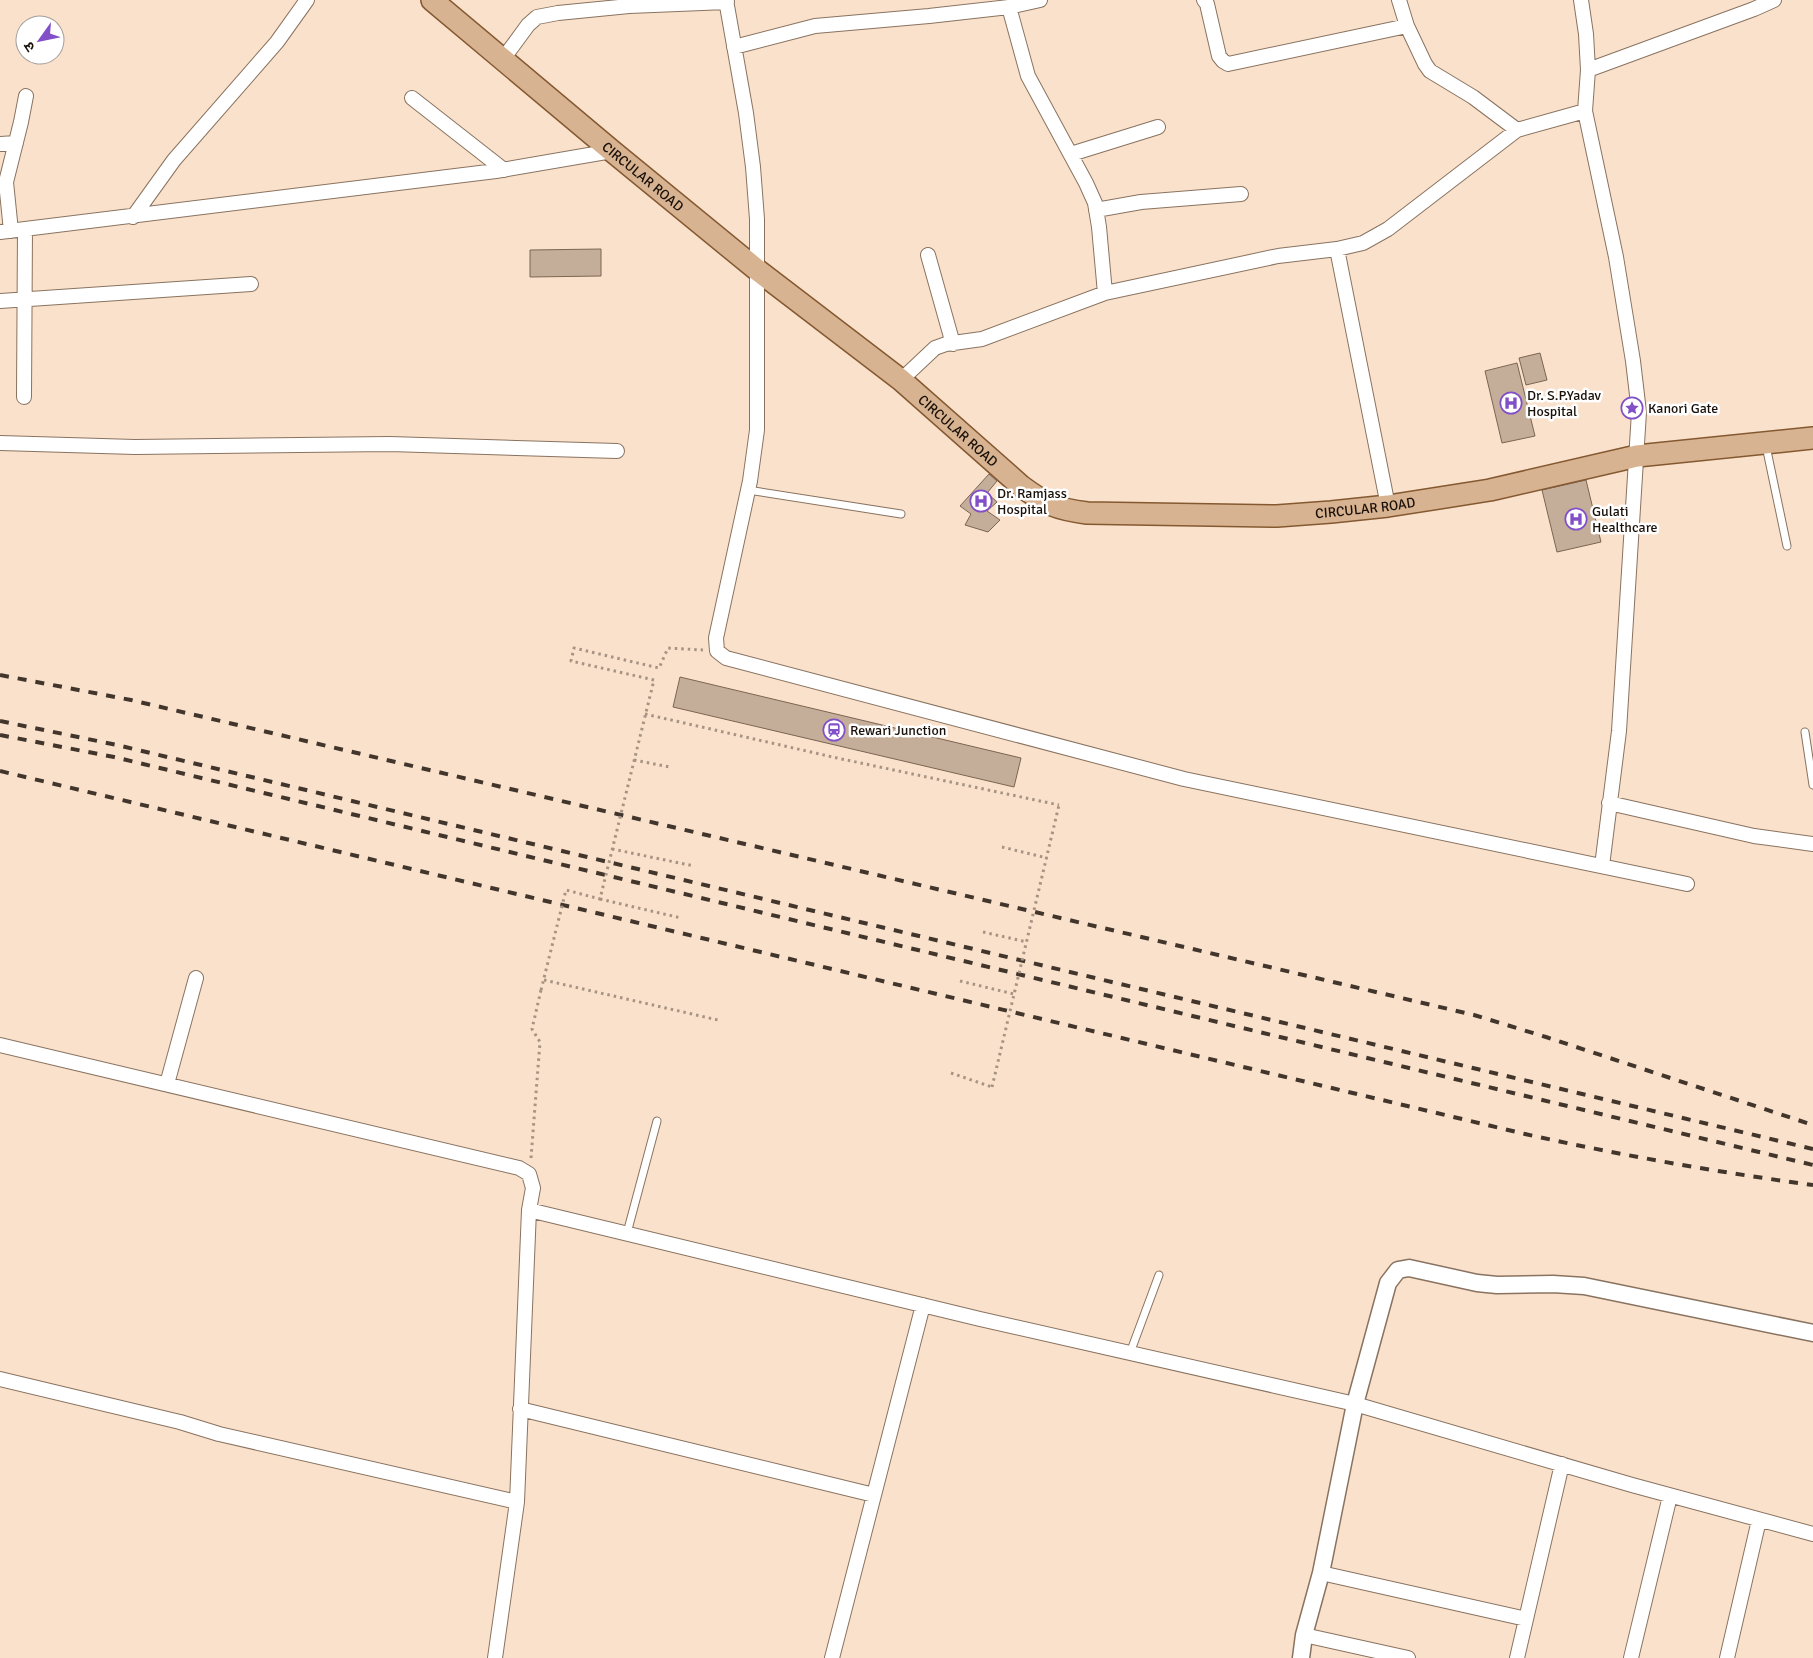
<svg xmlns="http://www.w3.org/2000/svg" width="1813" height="1658" font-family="Signika,'Noto Sans Devanagari',sans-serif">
	<rect width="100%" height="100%" fill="#fae1cb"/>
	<!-- building -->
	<path fill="#c5ae99" stroke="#7b6553" d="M601,249V276L530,277V250Z
		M1540,353L1547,380L1526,385L1519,358Z
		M1517,363L1535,436L1502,443L1485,371Z
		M989,474L997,481L987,493L997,502L987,511L1000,520L988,532L965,525L971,514L960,506Z
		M1586,480L1601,542L1557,552L1542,490Z
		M680,677L1021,758L1014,787L673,707Z"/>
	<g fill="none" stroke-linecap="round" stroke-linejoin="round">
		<!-- service casing -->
		<g stroke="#897360" stroke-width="9">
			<path id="service" d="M1766,446L1787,546
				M748,490L901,514
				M1805,732L1813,785
				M627,1233L657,1121
				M1130,1353L1159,1275"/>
		</g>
		<!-- minor casing -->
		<g stroke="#897360" stroke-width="16">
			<path id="minor" d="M726,0L746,113L753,167L757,219V430L750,481L716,638L717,651L726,658L1184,779L1687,884
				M1204,0L1207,4L1219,56L1223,61L1228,64L1407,26
				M1399,0L1407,26L1425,64L1430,71L1473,97L1517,130
				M1581,0L1586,34L1588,70L1585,111L1616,257L1633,361L1639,412L1619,731L1602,866
				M1009,7L1028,76L1086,183L1095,203L1099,227L1105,293
				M734,47L815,26L929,16L1009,7L1040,0
				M503,59L528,25L537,17L558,13L629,6L727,2
				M1588,70L1754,9L1774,0
				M412,98L504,170
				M0,144L16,143
				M1071,154L1158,127
				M1096,210L1141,202L1241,194
				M133,217L174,160L277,42L307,0
				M11,231L6,182L21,122L26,96
				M0,232L496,171L612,151
				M1337,249L1388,506
				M928,255L953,344
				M0,301L251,284
				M901,380L935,348L946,344L982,339L1105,293L1278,256L1337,249L1363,243L1388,229L1517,130L1585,111
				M24,397L25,229
				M0,443L135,447L390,444L617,451
				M1609,803L1754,836L1813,844
				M0,1045L519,1168L529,1174L533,1188L529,1210L517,1502L495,1658
				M167,1084L196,978
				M529,1210L980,1319L1355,1404L1632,1485L1813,1534
				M0,1379L180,1422L219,1434L517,1502
				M520,1409L874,1495
				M1321,1573L1526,1619
				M1304,1635L1408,1658
				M832,1658L923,1305
				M1517,1658L1562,1464
				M1631,1658L1670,1496
				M1727,1658L1759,1520"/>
		</g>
		<!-- tertiary casing -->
		<g stroke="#897360" stroke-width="19">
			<path id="tertiary" d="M1301,1658L1304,1635L1321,1573L1355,1404L1388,1283L1398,1270L1409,1268L1477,1283L1497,1285L1553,1284L1584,1286L1813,1333"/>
		</g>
		<!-- primary casing -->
		<g stroke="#845931" stroke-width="24">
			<g id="primary">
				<path id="s1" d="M432,0L612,151L756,269L901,380L1021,486C1045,504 1056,509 1087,513L1277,516L1331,512L1388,506L1490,490L1637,456L1813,438"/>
			</g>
		</g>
		<!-- path -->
		<path stroke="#a69383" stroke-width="3" stroke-dasharray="2.5 4" stroke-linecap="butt" d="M654,680L571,661L574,648L659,668L668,648L703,650
			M645,714L837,758L1059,805
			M634,760L670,767
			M1002,847L1047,858
			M612,849L694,866
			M600,899L681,918
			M983,932L1027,942
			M544,980L718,1020
			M960,981L1014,994
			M951,1073L992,1087
			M531,1158L540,1042L532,1029L541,990"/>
		<!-- service -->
		<use href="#service" stroke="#fff" stroke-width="7"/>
		<!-- minor -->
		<use href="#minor" stroke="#fff" stroke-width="14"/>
		<!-- tertiary -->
		<use href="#tertiary" stroke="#fff" stroke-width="16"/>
		<!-- primary -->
		<use href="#primary" stroke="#d8b391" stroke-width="21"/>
		<!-- rail -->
		<path stroke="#42362c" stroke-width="4" stroke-dasharray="9 9" stroke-linecap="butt" d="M0,675L131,700L1474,1015L1546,1037L1813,1125
			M0,721L117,745L1813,1149
			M0,735L114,757L1813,1165
			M0,771L1525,1134C1620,1155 1716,1172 1813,1185"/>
		<!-- path-bridge -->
		<path stroke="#a69383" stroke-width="3" stroke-dasharray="2.5 4" stroke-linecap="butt" d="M541,990L566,890L600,899L654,680
			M992,1087L1059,805"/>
	</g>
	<!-- icons -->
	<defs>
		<g id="hospital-ring" transform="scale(1.125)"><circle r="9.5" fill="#fff" stroke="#814fc8" stroke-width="1.5"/><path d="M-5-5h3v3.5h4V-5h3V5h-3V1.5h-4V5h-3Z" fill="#814fc8"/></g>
		<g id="sight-ring" transform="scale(1.125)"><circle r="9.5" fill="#fff" stroke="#814fc8" stroke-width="1.5"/><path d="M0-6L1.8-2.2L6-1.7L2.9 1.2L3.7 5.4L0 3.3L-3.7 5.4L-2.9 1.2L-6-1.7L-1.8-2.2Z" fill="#814fc8"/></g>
		<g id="station-ring" transform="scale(1.125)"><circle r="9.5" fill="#fff" stroke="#814fc8" stroke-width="1.5"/><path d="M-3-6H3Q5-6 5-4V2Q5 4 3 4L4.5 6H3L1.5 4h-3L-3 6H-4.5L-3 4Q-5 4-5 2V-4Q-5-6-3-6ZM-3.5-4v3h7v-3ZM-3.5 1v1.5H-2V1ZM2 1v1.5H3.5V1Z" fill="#814fc8"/></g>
	</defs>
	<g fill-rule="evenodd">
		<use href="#hospital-ring" x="1511" y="403"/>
		<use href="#sight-ring" x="1632" y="408"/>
		<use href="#hospital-ring" x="981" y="501"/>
		<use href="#hospital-ring" x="1576" y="519"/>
		<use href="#station-ring" x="834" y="730"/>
	</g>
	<g text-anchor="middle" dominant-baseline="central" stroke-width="5" stroke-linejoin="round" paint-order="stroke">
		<!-- street labels -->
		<g font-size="14" fill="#191009" stroke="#fff">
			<text stroke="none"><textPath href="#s1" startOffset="275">CIRCULAR ROAD</textPath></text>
			<text stroke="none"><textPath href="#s1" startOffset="680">CIRCULAR ROAD</textPath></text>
			<text stroke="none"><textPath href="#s1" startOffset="1115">CIRCULAR ROAD</textPath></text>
		</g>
		<!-- poi labels -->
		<g font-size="14" fill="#191009" stroke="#fff" text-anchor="start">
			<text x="1527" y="395">Dr. S.P.Yadav<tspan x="1527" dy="16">Hospital</tspan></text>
			<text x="1648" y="408">Kanori Gate</text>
			<text x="997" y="493">Dr. Ramjass<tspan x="997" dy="16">Hospital</tspan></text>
			<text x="1592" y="511">Gulati<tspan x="1592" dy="16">Healthcare</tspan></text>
			<text x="850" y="730">Rewari Junction</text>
		</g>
	</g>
	<!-- north arrow -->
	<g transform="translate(40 40) rotate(237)"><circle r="24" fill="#ffffff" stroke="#a39f9d"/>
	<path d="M0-4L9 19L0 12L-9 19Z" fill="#814fc8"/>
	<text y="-8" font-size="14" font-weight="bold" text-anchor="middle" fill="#191009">उ</text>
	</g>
</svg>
